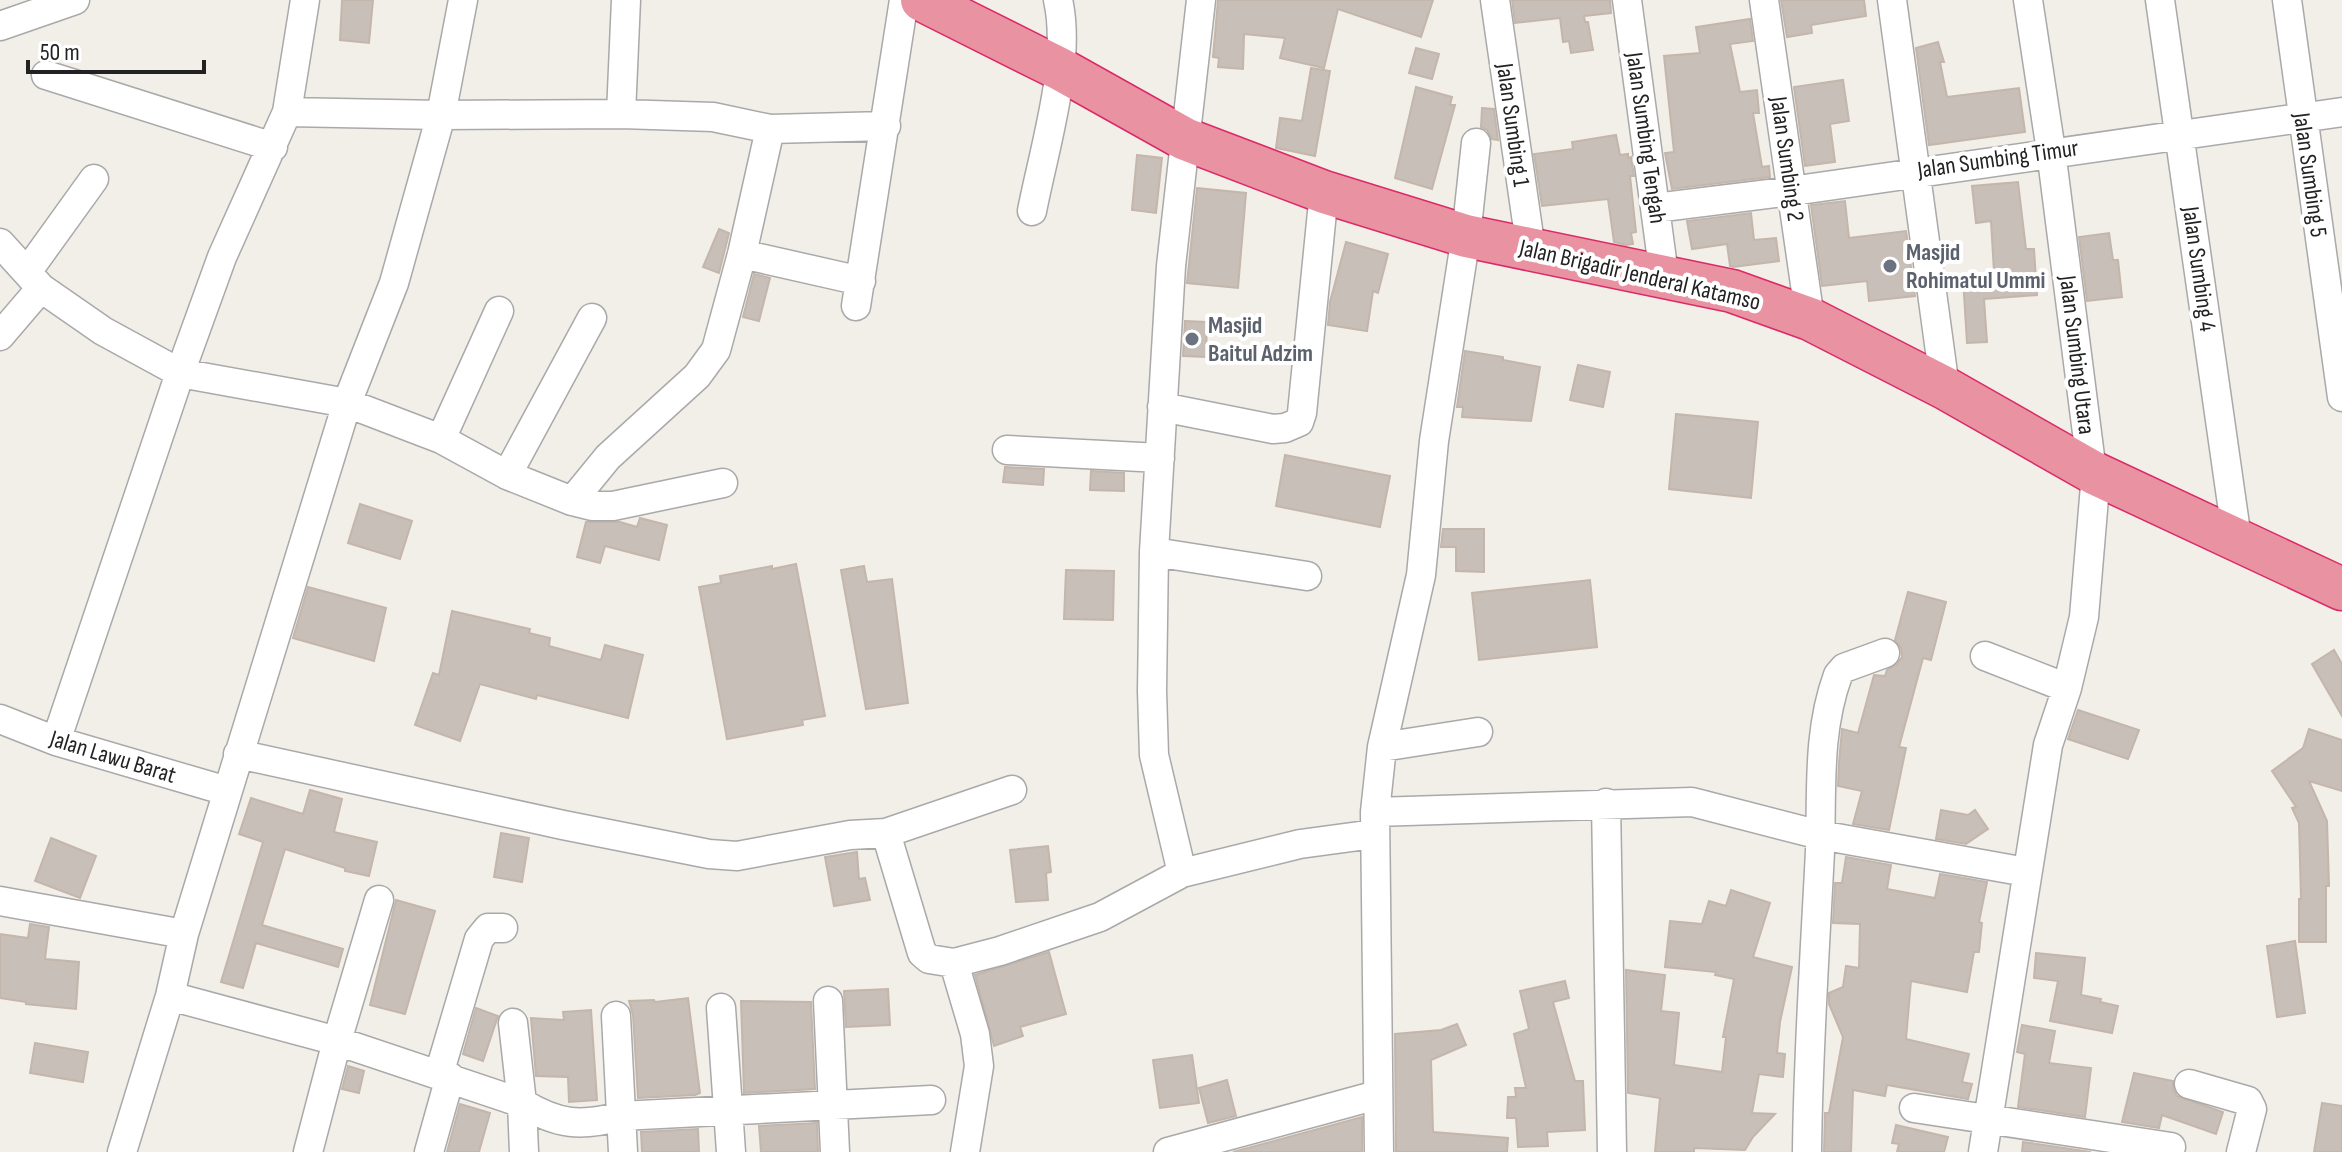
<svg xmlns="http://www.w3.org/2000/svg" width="2342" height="1152" font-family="'Sofia Sans Condensed',sans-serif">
	<rect width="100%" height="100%" fill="#f2efe9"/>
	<!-- building -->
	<path fill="#c7bfb8" stroke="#c4b6ab" stroke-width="2" d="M342,0H373L369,43L340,40Z
		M1218,0H1433L1421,37L1338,9L1324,68L1280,58L1285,38L1244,34L1243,69L1218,67L1219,58L1213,57Z
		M1512,0H1610L1611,13L1584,16L1585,22H1588L1593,50L1571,53L1569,41L1563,42L1560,18L1515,23Z
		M1781,0H1864L1866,16L1811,25L1812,33L1787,37Z
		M1750,19L1753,41L1730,44L1740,92L1757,90L1759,113H1753L1762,167L1769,166L1770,177L1672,189L1665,153L1674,152L1664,56L1700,53L1696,27Z
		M1938,42L1944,62H1940L1947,97L2019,88L2025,132L1929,145L1916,48Z
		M1416,48L1439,54L1432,79L1409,73Z
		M1311,68L1330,71L1315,156L1276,148L1280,118L1302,121Z
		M1843,80L1849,121L1830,124L1835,162L1805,166L1794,87Z
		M1416,87L1452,97L1450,105H1455L1432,189L1395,178Z
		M1482,108L1494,109L1498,140L1492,139L1487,130L1481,127Z
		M1616,135L1620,155L1628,154V158L1631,157L1634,176H1630L1636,232L1631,233L1633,244L1626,245L1614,242L1608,199L1542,206L1534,154L1573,149L1572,142Z
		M1137,155L1162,158L1156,213L1132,210Z
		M2018,182L2026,249H2034L2037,295L1984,299L1987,342L1967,343L1963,278L1994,272L1991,221L1976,223L1972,186Z
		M1197,188L1246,193L1238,288L1187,283Z
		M1845,201L1849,238L1906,231L1915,296L1869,301L1867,281L1822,286L1811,205Z
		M1751,213L1754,240L1776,238L1779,261L1733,267L1730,266L1727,244L1692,249L1687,221Z
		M719,229L729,233L719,273L703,267Z
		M2109,233L2113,260H2118L2122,297L2087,301L2079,237Z
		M1346,242L1388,254L1378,293L1373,291L1367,331L1328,325L1330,302Z
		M754,274L770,278L759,321L743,317Z
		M1185,321L1207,322L1206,357L1183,356Z
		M1465,351L1503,357V360L1540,367L1531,421L1462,417L1463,407H1457Z
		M1578,365L1610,372L1603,407L1570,400Z
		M1676,414L1758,422L1751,498L1669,489Z
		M1285,455L1390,476L1380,527L1276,506Z
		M1005,467L1044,469L1043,485L1003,482Z
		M1091,471L1124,473V491L1090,490Z
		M360,504L412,521L400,559L348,543Z
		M640,518L667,525L659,560L605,546L600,563L577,557L586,522H620L637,527Z
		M1443,529H1484V572L1456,571V547H1441Z
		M796,564L825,716L802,720L803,725L727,739L699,587L721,583L720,576L772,566V569Z
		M864,566L867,582L892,579L908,703L866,709L841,570Z
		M1066,570L1114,571L1113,620L1064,619Z
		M1590,580L1597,647L1479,660L1472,593Z
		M308,587L386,608L374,661L293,638Z
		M1908,592L1946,602L1931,660L1923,658L1899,747L1906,748L1889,830L1853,824L1862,791L1838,786L1839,763L1842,729L1858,733L1874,675L1885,676L1887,670L1897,664L1902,657L1901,648L1895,640Z
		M452,611L530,629L529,633L550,638L549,646L601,660L605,645L643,655L628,718L537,695L536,699L480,684L460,741L415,725L433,673L439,675Z
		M2334,650L2342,664V716L2312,664Z
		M2078,710L2139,730L2128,759L2068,739Z
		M2309,729L2342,740V791L2309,781L2327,821L2329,886H2326V942H2299V899H2301L2299,823L2292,808L2296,807L2272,771L2303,748Z
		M310,790L342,799L334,832L377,842L369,876L345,871V868L285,849L262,925L343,949L338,967L256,943L243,988L221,982L263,842L239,834L251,798L303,814Z
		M1941,810L1968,815L1975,810L1988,829L1966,844L1936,839Z
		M501,833L529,838L522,882L494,877Z
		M51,838L96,856L80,898L35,881Z
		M1048,846L1051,872L1046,873L1048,900L1016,902L1010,850Z
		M857,852L859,879L865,878L870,900L834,906L825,857Z
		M1846,857L1891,865L1887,889L1935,898L1940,874L1987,882L1979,922L1982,923L1979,952H1974L1967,992L1911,981L1906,1039L1969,1054L1962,1082L1972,1084L1968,1099L1887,1085L1885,1096L1853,1090L1851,1152H1824L1825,1113H1829L1843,1037L1829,1004V993L1843,987L1846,966L1859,968L1860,924L1833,923L1835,883H1842Z
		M1731,890L1770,903L1753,957L1792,967L1780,1022L1777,1053L1785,1054L1783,1077L1759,1074L1752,1113L1775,1114L1753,1137L1745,1150L1694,1148V1152H1655L1660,1098L1628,1093L1626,970L1665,975L1661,1011L1679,1013L1674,1065L1722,1072L1726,1037H1723L1734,979L1715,975L1716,972L1665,967L1670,921L1702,924L1709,901L1726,906Z
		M396,900L435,911L405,1014L370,1005Z
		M30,924L49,927L45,959L79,962L76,1009L26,1004V1002L0,998V934L28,938Z
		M2295,941L2305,1013L2277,1017L2267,946Z
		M1049,952L1066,1014L1020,1027L1023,1036L994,1046L975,975Z
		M2036,953L2085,958L2081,995L2101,999L2100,1002L2118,1006L2112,1033L2050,1021L2058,981L2034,978Z
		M1565,981L1569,998L1553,1002L1575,1081H1583L1585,1130L1547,1132L1548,1146L1518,1147L1516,1118H1507L1508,1097H1516L1515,1088H1526L1514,1034L1529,1029L1520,991Z
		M888,989L890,1025L846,1027L844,991Z
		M688,998L700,1093L695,1095L638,1098L633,1015L629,1001L654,1000L655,1002Z
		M741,1001L811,1002L815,1089L744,1093Z
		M476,1008L498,1016L483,1061L463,1054Z
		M591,1010L597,1100L569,1102L568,1077L536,1076L531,1018L564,1020L563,1012Z
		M1457,1024L1466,1045L1431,1060L1433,1132L1508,1138L1507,1152H1396L1395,1034L1441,1030Z
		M2022,1025L2055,1031L2049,1063L2091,1068L2085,1117L2018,1107L2025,1054L2017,1052Z
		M35,1043L88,1052L83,1082L30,1073Z
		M1192,1055L1199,1103L1160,1108L1153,1060Z
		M348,1066L364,1071L359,1093L342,1089Z
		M2134,1073L2173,1081V1089L2177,1096L2223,1112L2216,1134L2162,1115L2159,1128L2122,1122Z
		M1227,1080L1236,1116L1208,1123L1199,1088Z
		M2322,1103L2342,1106V1152H2314Z
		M460,1104L490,1113L479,1152H447Z
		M1362,1117V1152H1233Z
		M817,1123L818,1152H761L759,1126Z
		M1896,1125L1948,1137L1944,1152H1897L1899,1144L1892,1143Z
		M698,1129L699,1152H642L641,1132Z
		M2023,1142L2091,1152H2022Z"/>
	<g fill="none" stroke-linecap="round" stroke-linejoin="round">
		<!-- minor casing -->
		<g stroke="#a9a9a9" stroke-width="31">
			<path id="minor" d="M1495,0L1531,250
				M1627,0L1664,275
				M1764,0L1810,319
				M1892,0L1945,388
				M2028,0L2051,151L2092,472
				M2160,0L2237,539
				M2287,0L2342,397
				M0,26L75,0
				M46,75L273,147
				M287,112L441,115L621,114L713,117L770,129L886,126
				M621,114L626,0
				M1655,208L1792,191L2342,112
				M1032,211C1044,149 1072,61 1058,0
				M0,243L41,288L103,331L180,373L347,403L441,439L507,475L572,501L592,506H613L723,483
				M742,254L861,281
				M27,272L94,179
				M856,306L904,0
				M0,336L41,288
				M1162,407L1273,429L1285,428L1299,422L1302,413L1324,192
				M441,439L499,311
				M1007,450L1160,458
				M507,475L592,318
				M572,501L608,457L697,376L716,350L742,254L770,129
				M1154,552L1307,576
				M1985,656L2067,688
				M0,719L56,741L227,791
				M56,741L180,373L222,257L287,112L305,0
				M1382,747L1478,732
				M238,754L563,825L709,854L737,856L850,835L886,833L922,953L929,959L954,963L1000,951L1100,917L1182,873L1300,844L1374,834
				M1606,803L1612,1152
				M1375,812L1692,802L1820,835L2026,872
				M886,833L1012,790
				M1182,873L1154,755L1152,691L1154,552L1171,266L1201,0
				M0,901L184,934
				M954,963L975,1034L979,1066L965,1152
				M170,996L337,1041L522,1103C558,1125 581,1127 621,1116L931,1100
				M828,1001L835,1152
				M721,1008L731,1152
				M616,1016L623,1152
				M513,1023L522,1103L524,1152
				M439,1074L479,939L488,928H503
				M2189,1084L2248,1101L2252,1109L2241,1152
				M1914,1108L2171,1147
				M122,1152L170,996L184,934L347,403L394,283L441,115L463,0
				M308,1152L337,1041L379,900
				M429,1152L450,1077
				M1168,1152L1377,1095
				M1379,1152L1375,812L1382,747L1421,575L1434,441L1466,236L1476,143
				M1807,1152C1808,1052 1815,951 1820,851C1822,792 1817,732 1838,675L1844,668L1885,653
				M1983,1152L2048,745L2067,688L2084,617L2096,474"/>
		</g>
		<!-- highway casing -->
		<g stroke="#dc2a67" stroke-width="45">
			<path id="highway" d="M922,0L1060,69L1185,139L1324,192L1466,236L1732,291L1810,319L1945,388L2096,474L2342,589"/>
		</g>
		<!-- minor -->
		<use href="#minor" stroke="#fff" stroke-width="28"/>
		<!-- highway -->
		<use href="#highway" stroke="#e892a2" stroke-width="42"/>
	</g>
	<!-- markers -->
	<g fill="#6b7280" stroke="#fff" stroke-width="3">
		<circle cx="1890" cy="266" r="8"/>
		<circle cx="1192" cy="339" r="8"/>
	</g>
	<g text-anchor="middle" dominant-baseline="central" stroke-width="8" stroke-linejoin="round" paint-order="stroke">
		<!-- street labels -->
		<g font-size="24" fill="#222" stroke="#fff">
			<text transform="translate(1513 125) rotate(82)">Jalan Sumbing 1</text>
			<text transform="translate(1646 138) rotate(82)">Jalan Sumbing Tengah</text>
			<text transform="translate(1787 159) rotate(82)">Jalan Sumbing 2</text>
			<text transform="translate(1998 159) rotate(-8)">Jalan Sumbing Timur</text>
			<text transform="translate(2310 175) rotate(82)">Jalan Sumbing 5</text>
			<text transform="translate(2199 269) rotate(82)">Jalan Sumbing 4</text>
			<text transform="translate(1640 275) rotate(13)">Jalan Brigadir Jenderal Katamso</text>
			<text transform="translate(2077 355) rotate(83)">Jalan Sumbing Utara</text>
			<text transform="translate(113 757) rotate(17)">Jalan Lawu Barat</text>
		</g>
		<!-- worship labels -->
		<g font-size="24" font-weight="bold" fill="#5b616d" stroke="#fff" text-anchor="start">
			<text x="1906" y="252">Masjid<tspan x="1906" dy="28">Rohimatul Ummi</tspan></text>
			<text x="1208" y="325">Masjid<tspan x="1208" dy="28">Baitul Adzim</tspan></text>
		</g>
	</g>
	<!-- scale -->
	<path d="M28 60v12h176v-12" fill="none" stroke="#222222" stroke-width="4"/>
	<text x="40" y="60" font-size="24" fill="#222222" stroke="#ffffff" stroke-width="6" paint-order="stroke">50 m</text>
</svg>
